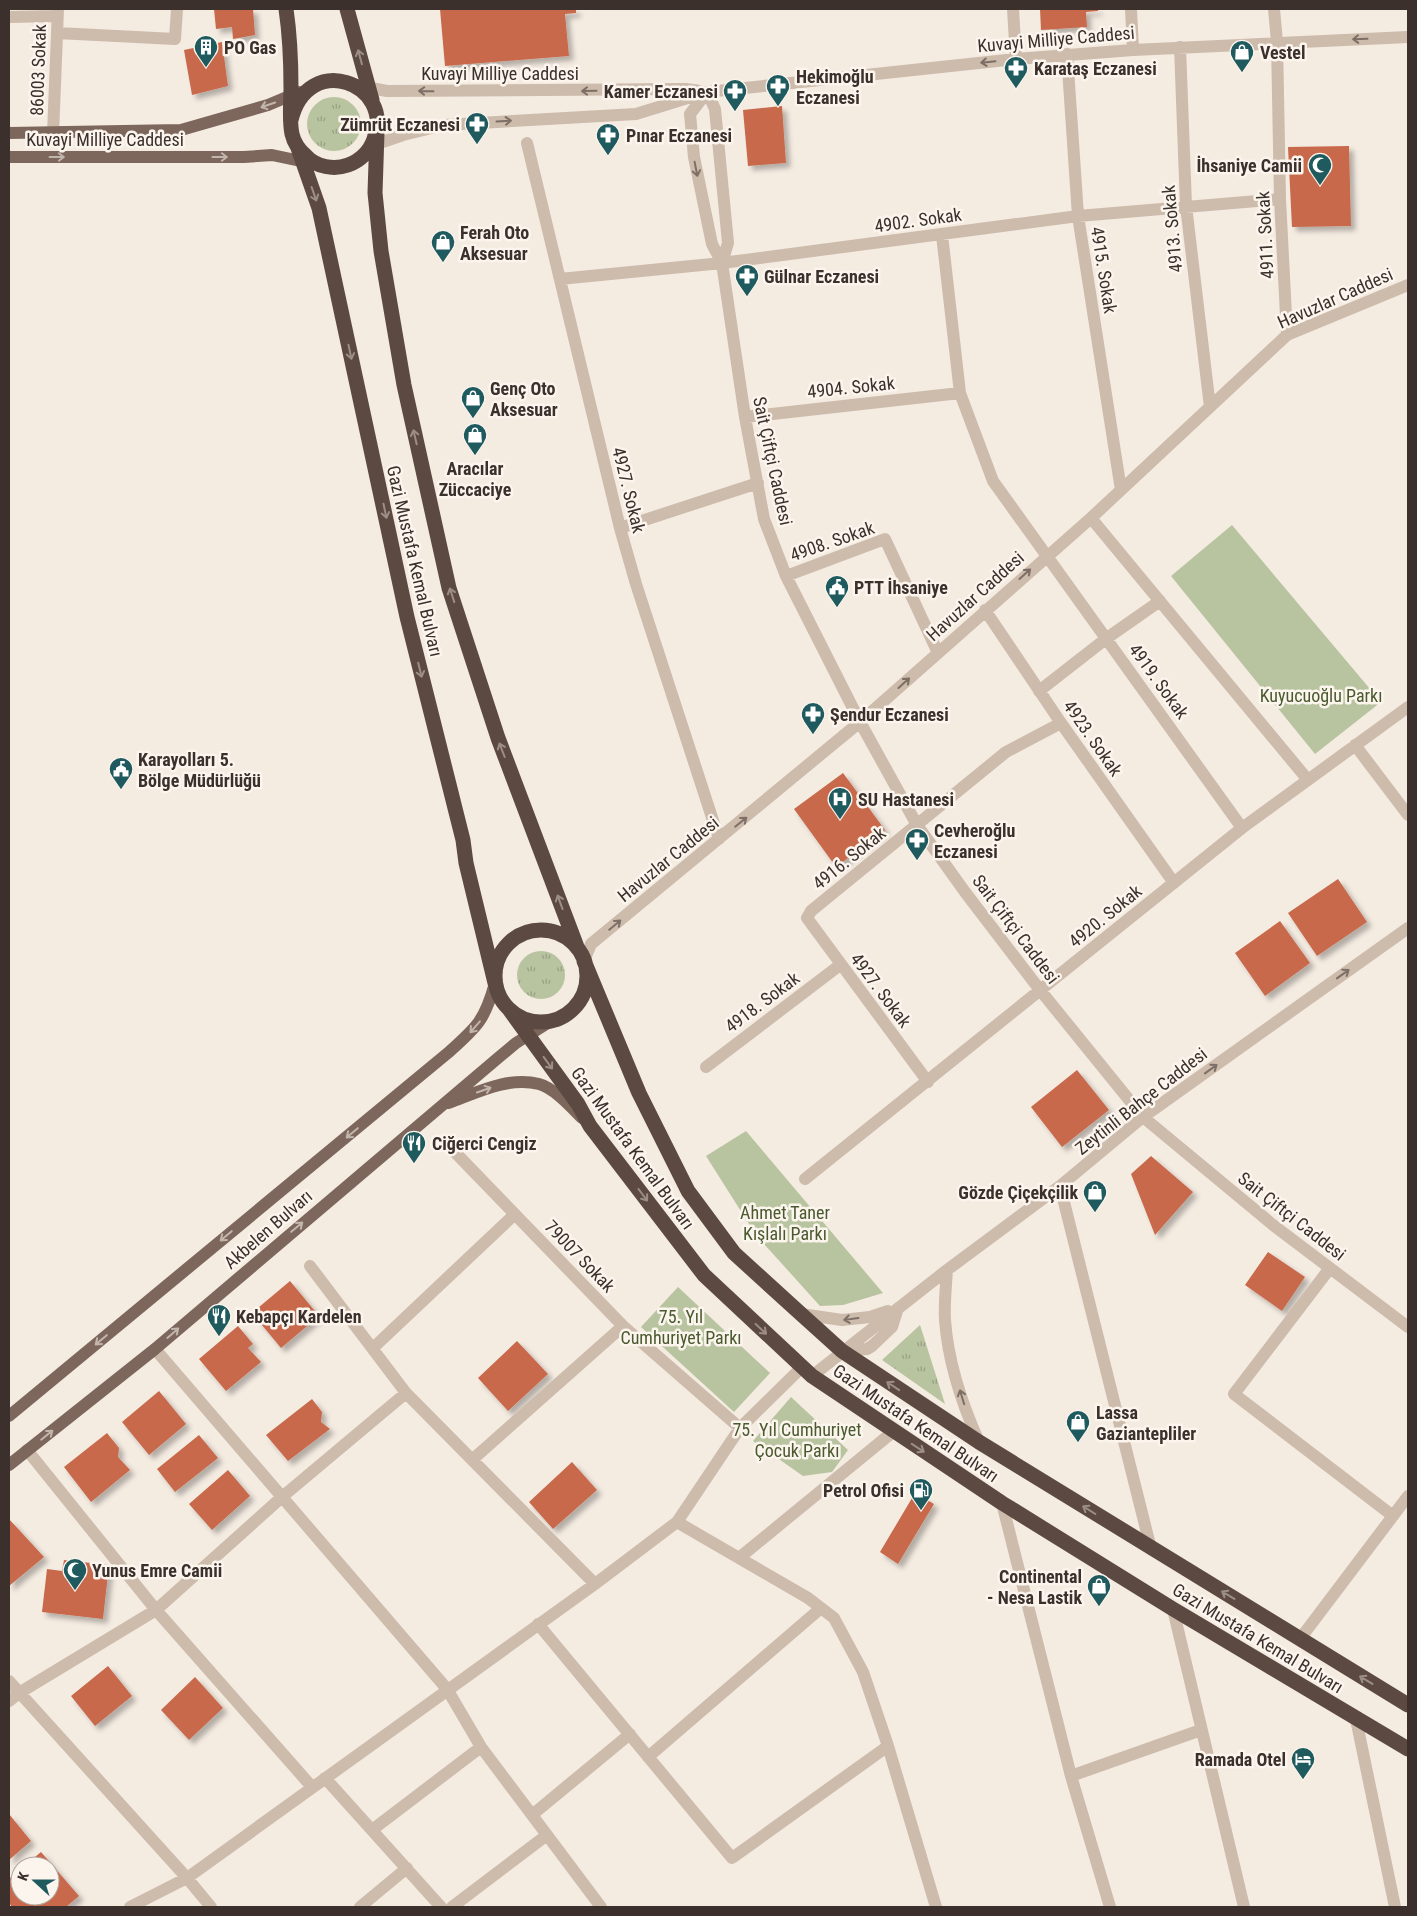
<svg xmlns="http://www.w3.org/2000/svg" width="1417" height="1916" font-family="'Roboto Condensed',sans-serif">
	<defs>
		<pattern id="grass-tufts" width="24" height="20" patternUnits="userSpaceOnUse" patternTransform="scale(1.25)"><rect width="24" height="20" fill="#b8c4a0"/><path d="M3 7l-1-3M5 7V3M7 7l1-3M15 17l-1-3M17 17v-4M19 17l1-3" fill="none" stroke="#97a083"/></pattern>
		<filter id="shadow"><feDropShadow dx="4.5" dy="4.5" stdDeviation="2.5" flood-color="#0004"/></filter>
	</defs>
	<rect width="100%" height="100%" fill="#f4ebe1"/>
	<!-- grass -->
	<path fill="url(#grass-tufts)" d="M307 124a27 27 0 1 1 54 0a27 27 0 1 1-54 0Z
		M517 975a24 24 0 1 1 48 0a24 24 0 1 1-48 0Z
		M920,1325L945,1404L882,1360Z"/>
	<!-- park -->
	<path fill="#b8c4a0" d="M1232,525L1381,702L1315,754L1171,576Z
		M746,1131L883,1293L843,1305L820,1306L756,1235L706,1156Z
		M678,1287L770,1373L734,1412L641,1327Z
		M791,1397L848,1450L832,1472L803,1476L753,1441Z"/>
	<!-- building -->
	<path fill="#c8694b" filter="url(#shadow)" d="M214,9H253L255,35L233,39L232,27L216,29Z
		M440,9H576V13L565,14L569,56L445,66Z
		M1040,9H1098V11L1086,12L1087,27L1041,30Z
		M222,42L228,86L192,95L184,50Z
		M782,106L786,163L748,166L743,110Z
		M1349,146L1351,226L1292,227L1288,147Z
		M843,773L885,830L836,867L794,809Z
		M1338,879L1367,922L1317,956L1288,913Z
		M1280,921L1310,963L1265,996L1235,953Z
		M1077,1070L1109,1110L1062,1147L1031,1107Z
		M1151,1156L1193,1192L1155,1235L1131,1174Z
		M1268,1252L1305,1277L1282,1311L1245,1285Z
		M290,1281L319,1316L281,1348L252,1313Z
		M238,1326L253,1344L248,1348L261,1362L226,1391L199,1359Z
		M517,1341L548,1374L508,1411L478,1378Z
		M159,1391L186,1424L149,1455L122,1422Z
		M312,1399L322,1412L321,1422L330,1429L288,1461L266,1435Z
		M107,1433L119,1448L118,1457L130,1470L91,1502L64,1467Z
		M199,1435L218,1458L175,1492L157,1469Z
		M572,1462L597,1490L553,1529L529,1502Z
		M228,1470L250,1496L212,1530L189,1504Z
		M915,1493L934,1504L898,1564L880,1552Z
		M9,1519L44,1557L9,1586Z
		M64,1560L109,1565L103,1619L42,1612L47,1569L62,1571Z
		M108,1666L132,1696L95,1726L71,1696Z
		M195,1677L223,1708L189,1740L161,1710Z
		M9,1814L31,1841L9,1860Z
		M41,1852L79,1896L66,1907H12L9,1903V1879L20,1869V1896H50V1866H24Z"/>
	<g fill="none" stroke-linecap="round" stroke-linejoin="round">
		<!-- minor -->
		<path stroke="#cdbbac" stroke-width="12" d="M1013,9L1016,59
			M1131,9L1133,50
			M1274,9L1277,42L1280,199L1287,335
			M9,17L57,16
			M57,33L175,39L177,9
			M1180,47L1186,206L1210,407
			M1067,54L1078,216L1121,490
			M360,86L387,91L686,89L700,91
			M707,92L690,114L694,157L712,244L722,263L745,417L764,519L786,576L860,722L917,825L965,892L1040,990L1143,1117L1273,1225L1408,1327
			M707,92L715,109L728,243L722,263
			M53,134L58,9
			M527,143L620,528L636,584L719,839
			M371,146L403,135L444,125L636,114L707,92L1016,59L1133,50L1408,37
			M942,235L960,393L993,481L1242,828
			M560,279L722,263L1078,216L1280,199
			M745,417L960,393
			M1091,518L1308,780
			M620,528L758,483
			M786,576L885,539L938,653
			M985,610L1061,723L1174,883
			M1039,691L1107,638L1160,601
			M1355,745L1408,815
			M584,961L591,944L860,722L1091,518L1287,335L1408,285
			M706,1067L840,965
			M928,1082L807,918L811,911L1006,752L1061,723
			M446,1143L623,1326L740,1428
			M805,1179L1242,828L1408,707
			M1060,1186L1151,1549
			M310,1266L406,1393L595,1584
			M1330,1268L1234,1394L1393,1516
			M947,1270C946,1286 944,1304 945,1320C948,1362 962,1404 979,1442
			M801,1314L842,1320L870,1317L888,1311
			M373,1348L515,1214
			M155,1349L447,1689L481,1747L601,1907
			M843,1351L867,1349L872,1346L892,1327L898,1308
			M812,1376L947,1270L1060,1186L1143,1117L1408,928
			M27,1450L156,1610L312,1787
			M472,1460L623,1326
			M1002,1503L1071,1776L1110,1907
			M677,1522L808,1598L834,1618L863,1672L888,1746L936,1907
			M739,1558L894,1431
			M1173,1609L1244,1907
			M538,1624L732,1858L888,1746
			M1300,1639L1408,1496
			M9,1681L187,1878L211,1907
			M9,1701L19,1693L156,1610L282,1497L406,1393
			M1356,1719L1395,1907
			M648,1757L821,1608
			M1071,1776L1201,1730
			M325,1778L441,1907
			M532,1815L630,1734
			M372,1830L481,1747
			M130,1907L187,1878L595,1584L677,1522L740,1428L802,1367
			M360,1907L407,1868
			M452,1907L547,1835"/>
		<!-- major -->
		<path stroke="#7d675c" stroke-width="12" d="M9,133L181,130L268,105L299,92
			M9,157H244L272,155L310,163
			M448,1103C476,1093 508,1076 539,1084C554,1088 571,1107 582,1118
			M9,1416L449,1052C477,1027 485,1020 495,983
			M9,1465L155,1349L498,1058L516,1043L551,1021"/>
		<!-- highway -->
		<path stroke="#5c4a42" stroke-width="15" d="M286,9C290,36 291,61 291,88C291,103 289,120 292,134C294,143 299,150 306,156C316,167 334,170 348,165C360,161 370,151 374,139C395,84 308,50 291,120
			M347,9L372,100
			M377,133L375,193L381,251L404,385L449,588L498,738L577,947
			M298,148L319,208L407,617L463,840L466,863L495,983
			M495 976a46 46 0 1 1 92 0a46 46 0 1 1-92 0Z
			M584,961L639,1093L688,1191L734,1253L801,1314L842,1351L979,1442L1408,1705
			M509,1009L578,1104L590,1126L704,1275L812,1376L1002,1503L1173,1609L1408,1749"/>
	</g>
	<!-- one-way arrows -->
	<defs><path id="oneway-shaft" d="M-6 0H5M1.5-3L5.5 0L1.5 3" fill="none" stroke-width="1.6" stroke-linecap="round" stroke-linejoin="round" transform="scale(1.25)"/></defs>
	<g stroke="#7d6f65">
		<use href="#oneway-shaft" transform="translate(1360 39) rotate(178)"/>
		<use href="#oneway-shaft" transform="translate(988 62) rotate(174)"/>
		<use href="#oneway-shaft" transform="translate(426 91) rotate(-179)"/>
		<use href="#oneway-shaft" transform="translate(589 91) rotate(179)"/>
		<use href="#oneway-shaft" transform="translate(504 121) rotate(-3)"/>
		<use href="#oneway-shaft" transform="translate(696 169) rotate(79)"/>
		<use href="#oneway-shaft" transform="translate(1025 574) rotate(-42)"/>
		<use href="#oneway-shaft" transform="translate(904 683) rotate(-42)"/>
		<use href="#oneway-shaft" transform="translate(741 822) rotate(-39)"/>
		<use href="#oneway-shaft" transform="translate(615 925) rotate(-40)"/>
		<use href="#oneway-shaft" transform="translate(1343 974) rotate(-36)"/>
		<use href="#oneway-shaft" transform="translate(1211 1069) rotate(-36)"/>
		<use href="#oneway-shaft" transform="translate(851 1319) rotate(172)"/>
		<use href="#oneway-shaft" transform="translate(962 1397) rotate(-107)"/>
	</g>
	<g stroke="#9c8e87">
		<use href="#oneway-shaft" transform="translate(360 57) rotate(-105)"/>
		<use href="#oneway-shaft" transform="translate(314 194) rotate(71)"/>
		<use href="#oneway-shaft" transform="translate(350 352) rotate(78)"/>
		<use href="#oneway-shaft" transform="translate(415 437) rotate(-103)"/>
		<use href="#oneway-shaft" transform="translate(385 511) rotate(78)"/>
		<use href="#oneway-shaft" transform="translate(452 595) rotate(-108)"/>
		<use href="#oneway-shaft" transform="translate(420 670) rotate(76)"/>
		<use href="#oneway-shaft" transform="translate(502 750) rotate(-111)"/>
		<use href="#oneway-shaft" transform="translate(560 902) rotate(-110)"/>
		<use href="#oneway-shaft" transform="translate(548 1063) rotate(54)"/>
		<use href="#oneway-shaft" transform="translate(643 1195) rotate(53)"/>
		<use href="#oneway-shaft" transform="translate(761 1329) rotate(43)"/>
		<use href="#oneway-shaft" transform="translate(893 1386) rotate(-146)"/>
		<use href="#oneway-shaft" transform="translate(918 1448) rotate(33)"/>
		<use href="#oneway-shaft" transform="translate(1089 1510) rotate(-148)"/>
		<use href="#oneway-shaft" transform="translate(1228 1595) rotate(-149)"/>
		<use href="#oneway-shaft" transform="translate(1366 1680) rotate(-149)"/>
	</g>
	<g stroke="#c2b5ac">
		<use href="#oneway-shaft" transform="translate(268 105) rotate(161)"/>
		<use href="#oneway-shaft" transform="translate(57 157)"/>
		<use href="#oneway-shaft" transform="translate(220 157)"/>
		<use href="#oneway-shaft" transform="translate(475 1027) rotate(131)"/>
		<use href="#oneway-shaft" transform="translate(484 1090) rotate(-19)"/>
		<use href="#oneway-shaft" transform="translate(352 1133) rotate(140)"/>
		<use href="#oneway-shaft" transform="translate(297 1227) rotate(-40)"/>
		<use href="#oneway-shaft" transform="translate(226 1236) rotate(140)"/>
		<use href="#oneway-shaft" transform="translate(173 1333) rotate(-41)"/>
		<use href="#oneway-shaft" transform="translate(101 1340) rotate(140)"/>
		<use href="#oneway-shaft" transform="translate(47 1435) rotate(-39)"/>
	</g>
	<!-- icons -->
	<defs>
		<g id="building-pin" transform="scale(1.25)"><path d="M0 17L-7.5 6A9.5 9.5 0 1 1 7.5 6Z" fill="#1f5a5e" stroke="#fbf5ee"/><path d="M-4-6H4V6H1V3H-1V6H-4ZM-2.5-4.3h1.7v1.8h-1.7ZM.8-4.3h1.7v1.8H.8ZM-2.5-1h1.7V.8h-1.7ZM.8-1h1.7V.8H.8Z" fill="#fff"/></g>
		<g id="shop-pin" transform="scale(1.25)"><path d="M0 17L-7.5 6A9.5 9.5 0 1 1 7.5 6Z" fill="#1f5a5e" stroke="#fbf5ee"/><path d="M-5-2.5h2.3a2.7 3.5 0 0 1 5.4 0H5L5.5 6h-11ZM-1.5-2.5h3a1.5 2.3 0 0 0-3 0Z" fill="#fff"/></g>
		<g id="pharmacy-pin" transform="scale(1.25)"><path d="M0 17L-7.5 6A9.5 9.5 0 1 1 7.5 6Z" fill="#1f5a5e" stroke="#fbf5ee"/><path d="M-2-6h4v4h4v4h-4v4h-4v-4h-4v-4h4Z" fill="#fff"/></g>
		<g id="mosque-pin" transform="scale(1.25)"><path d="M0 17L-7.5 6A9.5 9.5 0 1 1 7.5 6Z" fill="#1f5a5e" stroke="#fbf5ee"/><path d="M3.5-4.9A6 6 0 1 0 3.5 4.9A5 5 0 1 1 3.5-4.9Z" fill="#fff"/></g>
		<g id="civic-pin" transform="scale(1.25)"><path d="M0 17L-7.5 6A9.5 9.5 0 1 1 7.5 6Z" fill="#1f5a5e" stroke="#fbf5ee"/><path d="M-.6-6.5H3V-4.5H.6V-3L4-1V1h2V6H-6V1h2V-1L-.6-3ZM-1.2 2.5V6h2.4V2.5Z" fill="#fff"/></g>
		<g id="hospital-pin" transform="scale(1.25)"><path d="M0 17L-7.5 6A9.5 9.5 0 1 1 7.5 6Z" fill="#1f5a5e" stroke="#fbf5ee"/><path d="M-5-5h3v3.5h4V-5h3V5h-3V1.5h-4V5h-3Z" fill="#fff"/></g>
		<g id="restaurant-pin" transform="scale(1.25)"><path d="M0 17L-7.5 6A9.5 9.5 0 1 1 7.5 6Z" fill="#1f5a5e" stroke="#fbf5ee"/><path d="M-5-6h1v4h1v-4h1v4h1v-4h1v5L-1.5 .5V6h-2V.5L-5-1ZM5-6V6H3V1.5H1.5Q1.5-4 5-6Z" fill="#fff"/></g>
		<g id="fuel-pin" transform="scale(1.25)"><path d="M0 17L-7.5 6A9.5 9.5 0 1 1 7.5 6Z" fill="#1f5a5e" stroke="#fbf5ee"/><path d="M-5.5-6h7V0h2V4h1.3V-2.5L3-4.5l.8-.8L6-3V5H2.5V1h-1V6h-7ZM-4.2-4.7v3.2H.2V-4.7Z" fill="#fff"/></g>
		<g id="hotel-pin" transform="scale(1.25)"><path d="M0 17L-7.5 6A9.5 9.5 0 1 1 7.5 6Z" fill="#1f5a5e" stroke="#fbf5ee"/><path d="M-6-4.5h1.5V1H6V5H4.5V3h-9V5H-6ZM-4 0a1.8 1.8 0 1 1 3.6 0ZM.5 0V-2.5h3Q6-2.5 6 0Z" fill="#fff"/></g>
	</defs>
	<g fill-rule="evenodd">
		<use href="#building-pin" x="206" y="47"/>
		<use href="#shop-pin" x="1242" y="52"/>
		<use href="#pharmacy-pin" x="1016" y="68"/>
		<use href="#pharmacy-pin" x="778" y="86"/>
		<use href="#pharmacy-pin" x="735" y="91"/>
		<use href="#pharmacy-pin" x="477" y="124"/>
		<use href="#pharmacy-pin" x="608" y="135"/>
		<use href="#mosque-pin" x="1320" y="165"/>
		<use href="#shop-pin" x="443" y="242"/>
		<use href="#pharmacy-pin" x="747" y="276"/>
		<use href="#shop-pin" x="473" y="398"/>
		<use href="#shop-pin" x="475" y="435"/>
		<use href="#civic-pin" x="837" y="587"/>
		<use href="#pharmacy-pin" x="813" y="714"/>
		<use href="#civic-pin" x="121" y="769"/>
		<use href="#hospital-pin" x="840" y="799"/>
		<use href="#pharmacy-pin" x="917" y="840"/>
		<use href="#restaurant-pin" x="414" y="1143"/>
		<use href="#shop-pin" x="1095" y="1192"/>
		<use href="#restaurant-pin" x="219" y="1316"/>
		<use href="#shop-pin" x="1078" y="1422"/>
		<use href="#fuel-pin" x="921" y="1490"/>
		<use href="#mosque-pin" x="75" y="1570"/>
		<use href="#shop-pin" x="1099" y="1586"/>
		<use href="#hotel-pin" x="1303" y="1759"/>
	</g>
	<g text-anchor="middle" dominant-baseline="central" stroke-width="5" stroke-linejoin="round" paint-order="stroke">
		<!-- street labels -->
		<g font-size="18" fill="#3b302b" stroke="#fbf5ee">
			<text transform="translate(1056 39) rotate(-5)">Kuvayi Milliye Caddesi</text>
			<text transform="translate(38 70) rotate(-88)">86003 Sokak</text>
			<text x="500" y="73">Kuvayi Milliye Caddesi</text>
			<text x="105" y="139">Kuvayi Milliye Caddesi</text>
			<text transform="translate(918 220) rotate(-8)">4902. Sokak</text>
			<text transform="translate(1172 229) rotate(-95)">4913. Sokak</text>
			<text transform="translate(1265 235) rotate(-93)">4911. Sokak</text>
			<text transform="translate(1104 270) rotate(81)">4915. Sokak</text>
			<text transform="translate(1335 298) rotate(-24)">Havuzlar Caddesi</text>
			<text transform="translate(851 387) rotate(-6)">4904. Sokak</text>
			<text transform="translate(773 461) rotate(78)">Sait Çiftçi Caddesi</text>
			<text transform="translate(629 490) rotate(76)">4927. Sokak</text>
			<text transform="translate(832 541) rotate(-19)">4908. Sokak</text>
			<text transform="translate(415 561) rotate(77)">Gazi Mustafa Kemal Bulvarı</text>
			<text transform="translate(975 596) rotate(-42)">Havuzlar Caddesi</text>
			<text transform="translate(1159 681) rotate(54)">4919. Sokak</text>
			<text transform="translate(1093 738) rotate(55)">4923. Sokak</text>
			<text transform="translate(849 858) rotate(-39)">4916. Sokak</text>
			<text transform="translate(668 859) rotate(-39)">Havuzlar Caddesi</text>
			<text transform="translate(1105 916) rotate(-39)">4920. Sokak</text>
			<text transform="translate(1016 929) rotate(53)">Sait Çiftçi Caddesi</text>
			<text transform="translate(881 990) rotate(53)">4927. Sokak</text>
			<text transform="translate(762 1002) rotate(-37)">4918. Sokak</text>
			<text transform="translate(1141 1101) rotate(-38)">Zeytinli Bahçe Caddesi</text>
			<text transform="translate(633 1148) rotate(54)">Gazi Mustafa Kemal Bulvarı</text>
			<text transform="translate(1292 1216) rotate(38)">Sait Çiftçi Caddesi</text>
			<text transform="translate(268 1229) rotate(-41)">Akbelen Bulvarı</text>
			<text transform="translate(580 1256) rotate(46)">79007 Sokak</text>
			<text transform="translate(916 1423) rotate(34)">Gazi Mustafa Kemal Bulvarı</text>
			<text transform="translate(1258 1638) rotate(31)">Gazi Mustafa Kemal Bulvarı</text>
		</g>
		<!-- poi labels -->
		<g font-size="18" font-weight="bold" fill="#3b302b" stroke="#fbf5ee" text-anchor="start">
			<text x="224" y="47">PO Gas</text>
			<text x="1260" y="52">Vestel</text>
			<text x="1034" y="68">Karataş Eczanesi</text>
			<text x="796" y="76">Hekimoğlu<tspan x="796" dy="21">Eczanesi</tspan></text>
			<text x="718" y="91" text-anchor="end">Kamer Eczanesi</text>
			<text x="460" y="124" text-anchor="end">Zümrüt Eczanesi</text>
			<text x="626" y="135">Pınar Eczanesi</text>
			<text x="1302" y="165" text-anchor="end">İhsaniye Camii</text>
			<text x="460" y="232">Ferah Oto<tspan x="460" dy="21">Aksesuar</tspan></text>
			<text x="764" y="276">Gülnar Eczanesi</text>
			<text x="490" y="388">Genç Oto<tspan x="490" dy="21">Aksesuar</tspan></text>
			<text x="475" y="468" text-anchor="middle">Aracılar<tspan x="475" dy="21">Züccaciye</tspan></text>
			<text x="854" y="587">PTT İhsaniye</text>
			<text x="830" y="714">Şendur Eczanesi</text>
			<text x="138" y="759">Karayolları 5.<tspan x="138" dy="21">Bölge Müdürlüğü</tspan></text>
			<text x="858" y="799">SU Hastanesi</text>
			<text x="934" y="830">Cevheroğlu<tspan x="934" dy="21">Eczanesi</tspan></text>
			<text x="432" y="1143">Ciğerci Cengiz</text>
			<text x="1078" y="1192" text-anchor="end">Gözde Çiçekçilik</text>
			<text x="236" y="1316">Kebapçı Kardelen</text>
			<text x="1096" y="1412">Lassa<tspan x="1096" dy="21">Gaziantepliler</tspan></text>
			<text x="904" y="1490" text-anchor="end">Petrol Ofisi</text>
			<text x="92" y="1570">Yunus Emre Camii</text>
			<text x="1082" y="1576" text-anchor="end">Continental<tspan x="1082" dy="21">- Nesa Lastik</tspan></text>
			<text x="1286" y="1759" text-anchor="end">Ramada Otel</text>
		</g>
		<!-- park labels -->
		<g font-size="18" fill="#4a5a2e" stroke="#fbf5ee">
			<text x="1321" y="695">Kuyucuoğlu Parkı</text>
			<text x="785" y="1212">Ahmet Taner<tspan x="785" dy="21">Kışlalı Parkı</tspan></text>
			<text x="681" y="1316">75. Yıl<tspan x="681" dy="21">Cumhuriyet Parkı</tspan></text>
			<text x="797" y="1429">75. Yıl Cumhuriyet<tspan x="797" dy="21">Çocuk Parkı</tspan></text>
		</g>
	</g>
	<!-- border -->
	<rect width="1417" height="1916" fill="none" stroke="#3b302b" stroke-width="20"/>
	<!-- north arrow -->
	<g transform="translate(35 1881) rotate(291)"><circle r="24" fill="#fbf5ee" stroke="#aea6a0"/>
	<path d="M0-4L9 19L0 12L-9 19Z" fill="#1f5a5e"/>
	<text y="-8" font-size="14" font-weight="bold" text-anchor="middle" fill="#3b302b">K</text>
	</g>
</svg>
